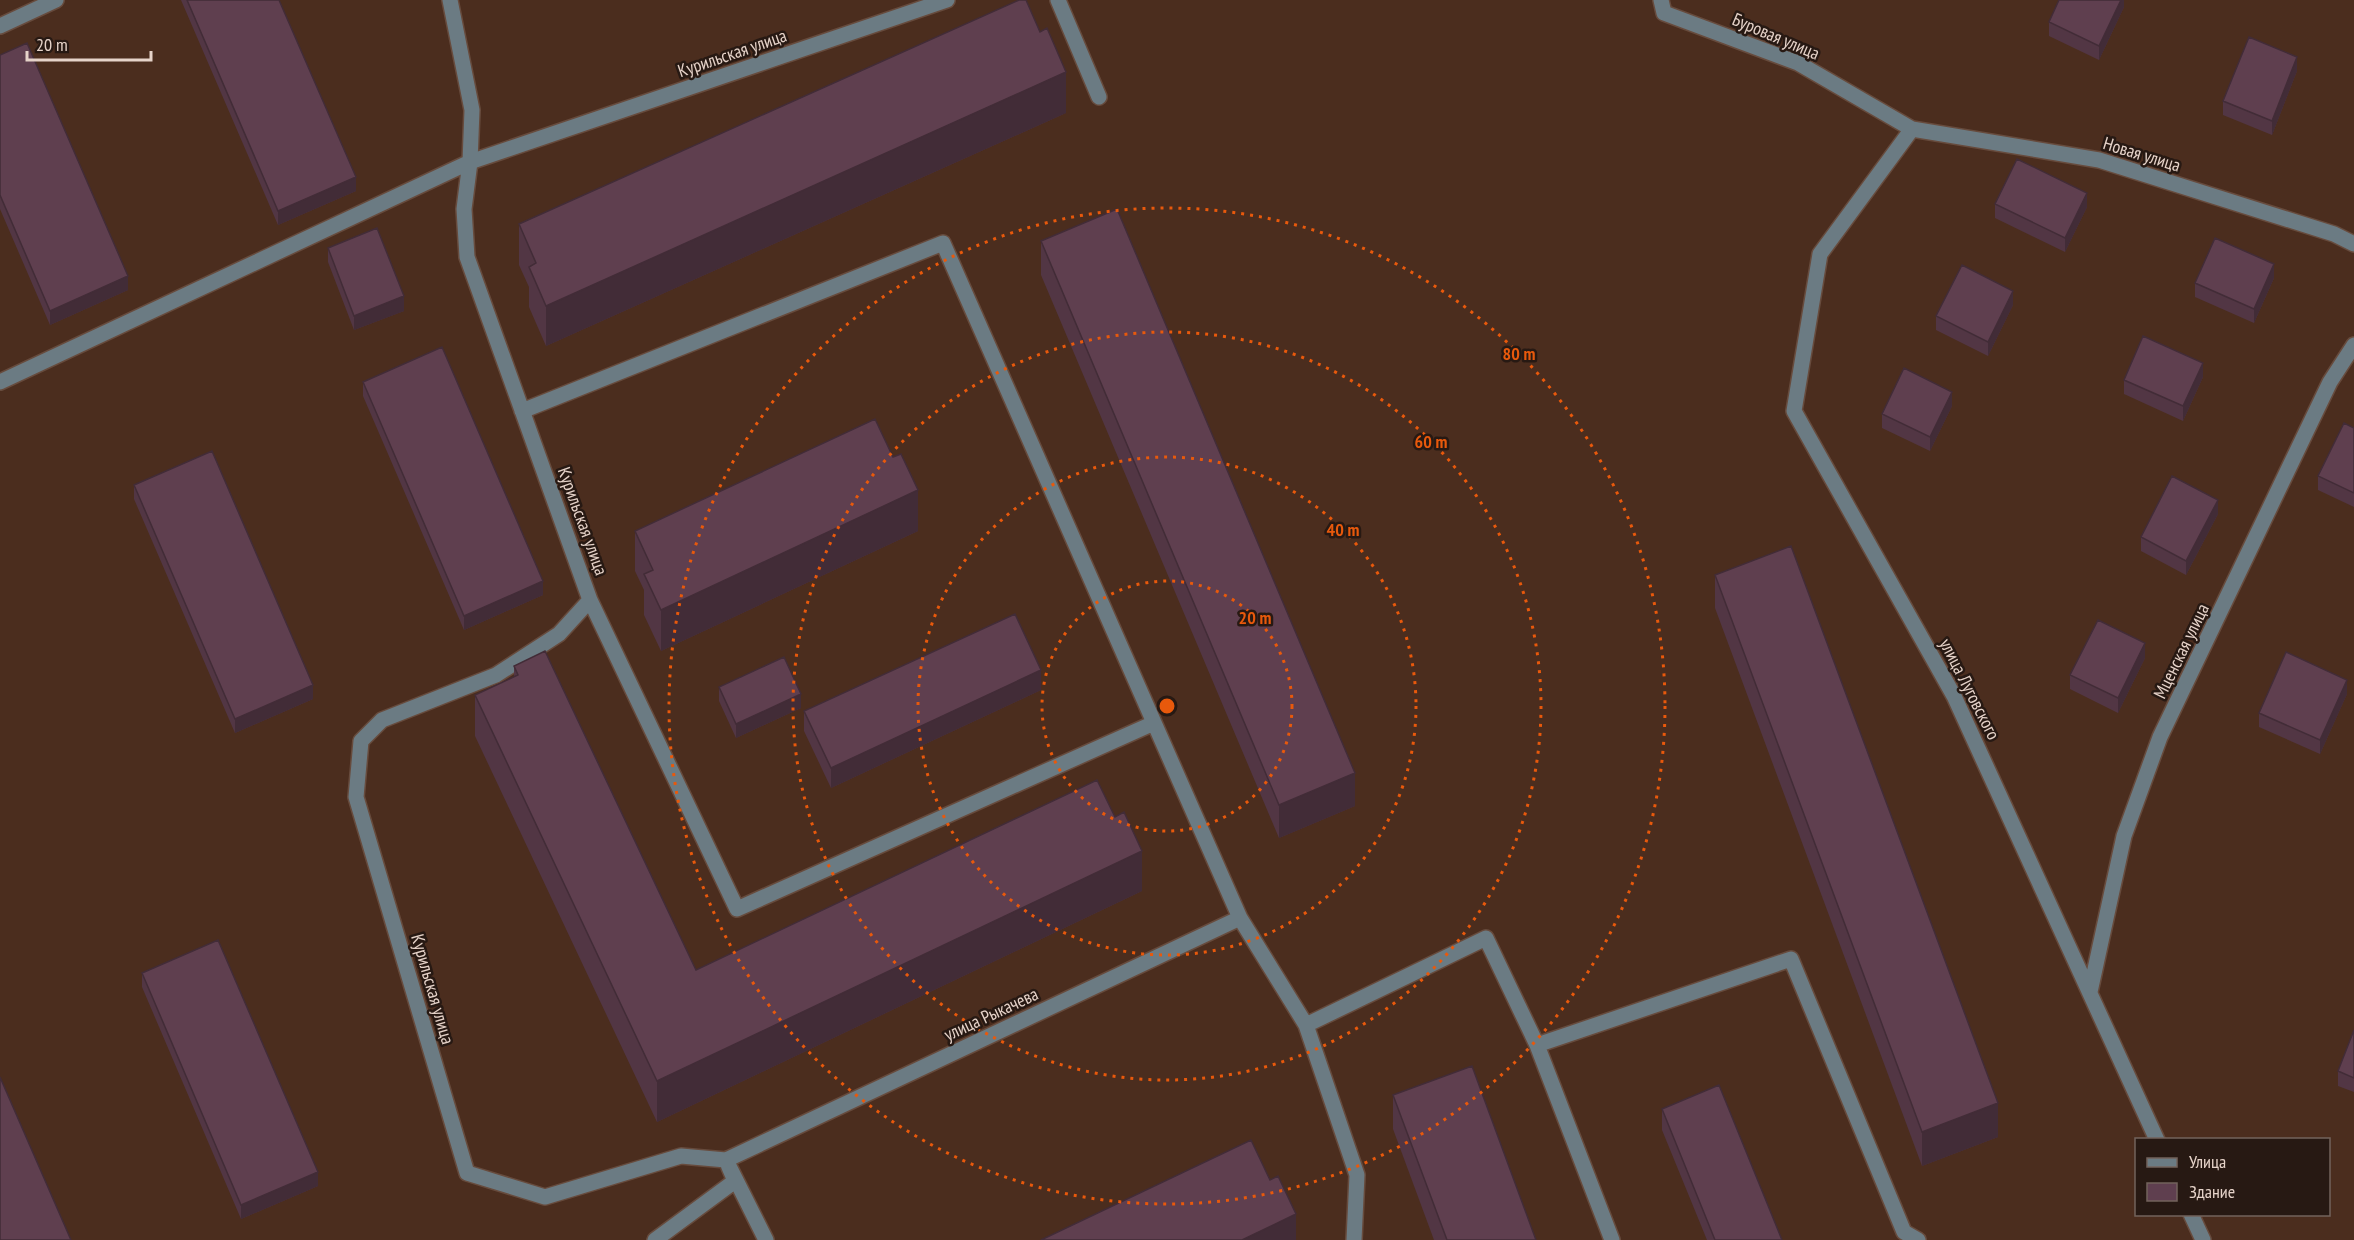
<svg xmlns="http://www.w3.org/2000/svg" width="2354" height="1240" font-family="'PT Sans Narrow',sans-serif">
	<rect width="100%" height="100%" fill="#4b2d1e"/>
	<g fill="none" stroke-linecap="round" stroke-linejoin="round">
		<!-- minor casing -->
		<g stroke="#674b3d" stroke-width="18">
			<path id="minor" d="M1058,0L1099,97
				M1661,0L1664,13L1798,63L1912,129L2099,160L2334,234L2354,244
				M0,26L56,0
				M1912,129L1820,254L1794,411L1954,696L2157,1140
				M0,382L470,162L472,110L450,0
				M522,411L943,243L1240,918
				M590,600L737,909L1154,723
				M2090,992L2124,836L2160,737L2330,382L2354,345
				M1537,1045L1791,959L1904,1232L1918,1240
				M2191,1214L2203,1240
				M655,1240L735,1181L726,1160L681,1156L545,1197L467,1173L356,797L361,741L382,720L496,675L559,634L590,600L467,257L464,209L470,162L947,0
				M766,1240L726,1160L1240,918L1306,1025
				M1354,1240L1357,1175L1306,1025L1486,938L1537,1045L1612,1240"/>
		</g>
		<!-- minor -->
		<use href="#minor" stroke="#6b7b83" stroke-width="15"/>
	</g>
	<!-- wall -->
	<path fill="#523644" d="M181,0H279L356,191L278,225Z
		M2124,0V7L2099,60L2049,36V22Z
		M0,55L128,290L50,325L0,209Z
		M2297,71L2272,135L2223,115V101Z
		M1066,113L546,346L529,307V287L519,265V224Z
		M1995,204L2087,207L2065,252L1995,218Z
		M1041,241L1355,806L1279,838L1041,275Z
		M328,248L404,311L354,330L328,262Z
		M2274,278L2254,323L2195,297V283Z
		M2013,305L1988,356L1936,330V316Z
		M2203,377L2183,421L2124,394V380Z
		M363,382L543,595L464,630L363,396Z
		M1952,406L1930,451L1882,428V414Z
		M2354,428V507L2318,490V476Z
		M134,485L313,699L235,733L134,499Z
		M2218,514L2186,575L2141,551V537Z
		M635,531H918L661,651L644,615V590L635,571Z
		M1715,575L1998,1137L1922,1166L1715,608Z
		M2145,658L2118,713L2070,689V675Z
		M514,666L696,970L1142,891L657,1122L475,736V695L514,677Z
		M719,687L801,708L736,738L719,701Z
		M1041,690L831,788L804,731V711Z
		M2347,694L2320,754L2259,727V713Z
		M142,973L318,1186L241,1219L142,987Z
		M2354,1030V1092L2338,1086V1071Z
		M1393,1095L1536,1240H1434L1393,1129Z
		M1662,1109L1782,1240H1707L1662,1130Z"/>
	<!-- shaded-wall -->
	<path fill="#422c37" d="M2121,0H2124V7L2099,60V46Z
		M2297,57V71L2272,135V121Z
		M1066,72V113L546,346V306Z
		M356,177V191L278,225V211Z
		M2087,193V207L2065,252V238Z
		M2274,264V278L2254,323V309Z
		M128,276V290L50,325V311Z
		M2013,291V305L1988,356V342Z
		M404,296V311L354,330V316Z
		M2203,363V377L2183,421V406Z
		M1952,392V406L1930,451V437Z
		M918,490V531L661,651V610Z
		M2218,500V514L2186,575V561Z
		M543,581V595L464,630V616Z
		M2145,643V658L2118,713V698Z
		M1041,670V690L831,788V768Z
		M2347,680V694L2320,754V740Z
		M313,685V699L235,733V719Z
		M801,694V708L736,738V724Z
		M1355,773V806L1279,838V805Z
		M1142,851V891L657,1122V1081Z
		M1998,1103V1137L1922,1166V1132Z
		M318,1172V1186L241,1219V1205Z
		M1296,1214V1240H1242Z"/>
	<!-- building -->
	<path fill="#5f3f4f" stroke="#422c37" stroke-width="1.5" d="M187,0H279L356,177L278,211Z
		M1019,0H1026L1040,32L1047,28L1066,72L546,306L529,267L536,263L519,224Z
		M2059,0H2121L2099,46L2049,22Z
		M2249,37L2297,57L2272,121L2223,101Z
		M27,43L128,276L50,311L0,195V55Z
		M2017,159L2087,193L2065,238L1995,204Z
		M1117,209L1355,773L1279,805L1041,241Z
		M377,228L404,296L354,316L328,248Z
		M2215,238L2274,264L2254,309L2195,283Z
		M1962,265L2013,291L1988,342L1936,316Z
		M2143,336L2203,363L2183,406L2124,380Z
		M442,347L543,581L464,616L363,382Z
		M1904,368L1952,392L1930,437L1882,414Z
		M875,419L893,457L901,454L918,490L661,610L644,574L653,570L635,531Z
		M2344,423L2354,428V493L2318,476Z
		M212,451L313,685L235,719L134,485Z
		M2172,476L2218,500L2186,561L2141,537Z
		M1791,546L1998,1103L1922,1132L1715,575Z
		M1015,614L1041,670L831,768L804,711Z
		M2098,620L2145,643L2118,698L2070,675Z
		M545,651L696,970L1097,780L1115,817L1124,812L1142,851L657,1081L475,695L518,675L514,666Z
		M2286,652L2347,680L2320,740L2259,713Z
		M784,657L801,694L736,724L719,687Z
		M218,940L318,1172L241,1205L142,973Z
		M2354,1030V1078L2338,1071Z
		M1472,1066L1536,1240H1447L1393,1095Z
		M0,1077L71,1240H0Z
		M1719,1085L1782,1240H1715L1662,1109Z
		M1251,1140L1270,1180L1278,1176L1296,1214L1242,1240H1041Z"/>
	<!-- distance rings -->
	<g fill="none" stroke="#e8590c" stroke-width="3" stroke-dasharray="3 6">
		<circle cx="1167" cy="706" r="125"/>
		<circle cx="1167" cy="706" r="249"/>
		<circle cx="1167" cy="706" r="374"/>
		<circle cx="1167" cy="706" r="498"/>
	</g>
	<g text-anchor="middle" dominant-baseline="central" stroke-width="5" stroke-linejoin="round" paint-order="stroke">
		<!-- street labels -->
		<g font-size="18" fill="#e6d3c9" stroke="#271913">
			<text transform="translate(1776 36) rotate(23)">Буровая улица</text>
			<text transform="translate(732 53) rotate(-19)">Курильская улица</text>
			<text transform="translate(2142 154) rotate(17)">Новая улица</text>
			<text transform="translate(583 521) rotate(70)">Курильская улица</text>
			<text transform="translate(2181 651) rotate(-64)">Мценская улица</text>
			<text transform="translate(1970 689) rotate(63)">улица Луговского</text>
			<text transform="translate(433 989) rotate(74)">Курильская улица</text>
			<text transform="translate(991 1014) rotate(-25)">улица Рыкачева</text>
		</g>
	</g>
	<circle cx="1167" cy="706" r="9" fill="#e8590c" stroke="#271913" stroke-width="3"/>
	<g font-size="18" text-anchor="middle" font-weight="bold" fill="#e8590c" stroke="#271913" stroke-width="5" stroke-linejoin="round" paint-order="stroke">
		<text x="1519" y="360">80 m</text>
		<text x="1431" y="448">60 m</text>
		<text x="1343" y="536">40 m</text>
		<text x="1255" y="624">20 m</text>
	</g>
	<!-- legend -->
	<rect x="2135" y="1138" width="195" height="78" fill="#271913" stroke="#73635c" stroke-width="1.5"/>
	<rect x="2147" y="1158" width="30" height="9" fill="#6b7b83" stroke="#73635c" stroke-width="1.5"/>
	<text x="2189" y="1168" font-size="18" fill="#e6d3c9">Улица</text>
	<rect x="2147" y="1183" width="30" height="18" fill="#5f3f4f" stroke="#73635c" stroke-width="1.5"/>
	<text x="2189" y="1198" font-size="18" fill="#e6d3c9">Здание</text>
	<!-- scale -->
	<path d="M27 51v9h124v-9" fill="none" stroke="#e6d3c9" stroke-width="3"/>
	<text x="36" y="51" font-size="18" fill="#e6d3c9" stroke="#271913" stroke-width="4.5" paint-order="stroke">20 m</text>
</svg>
